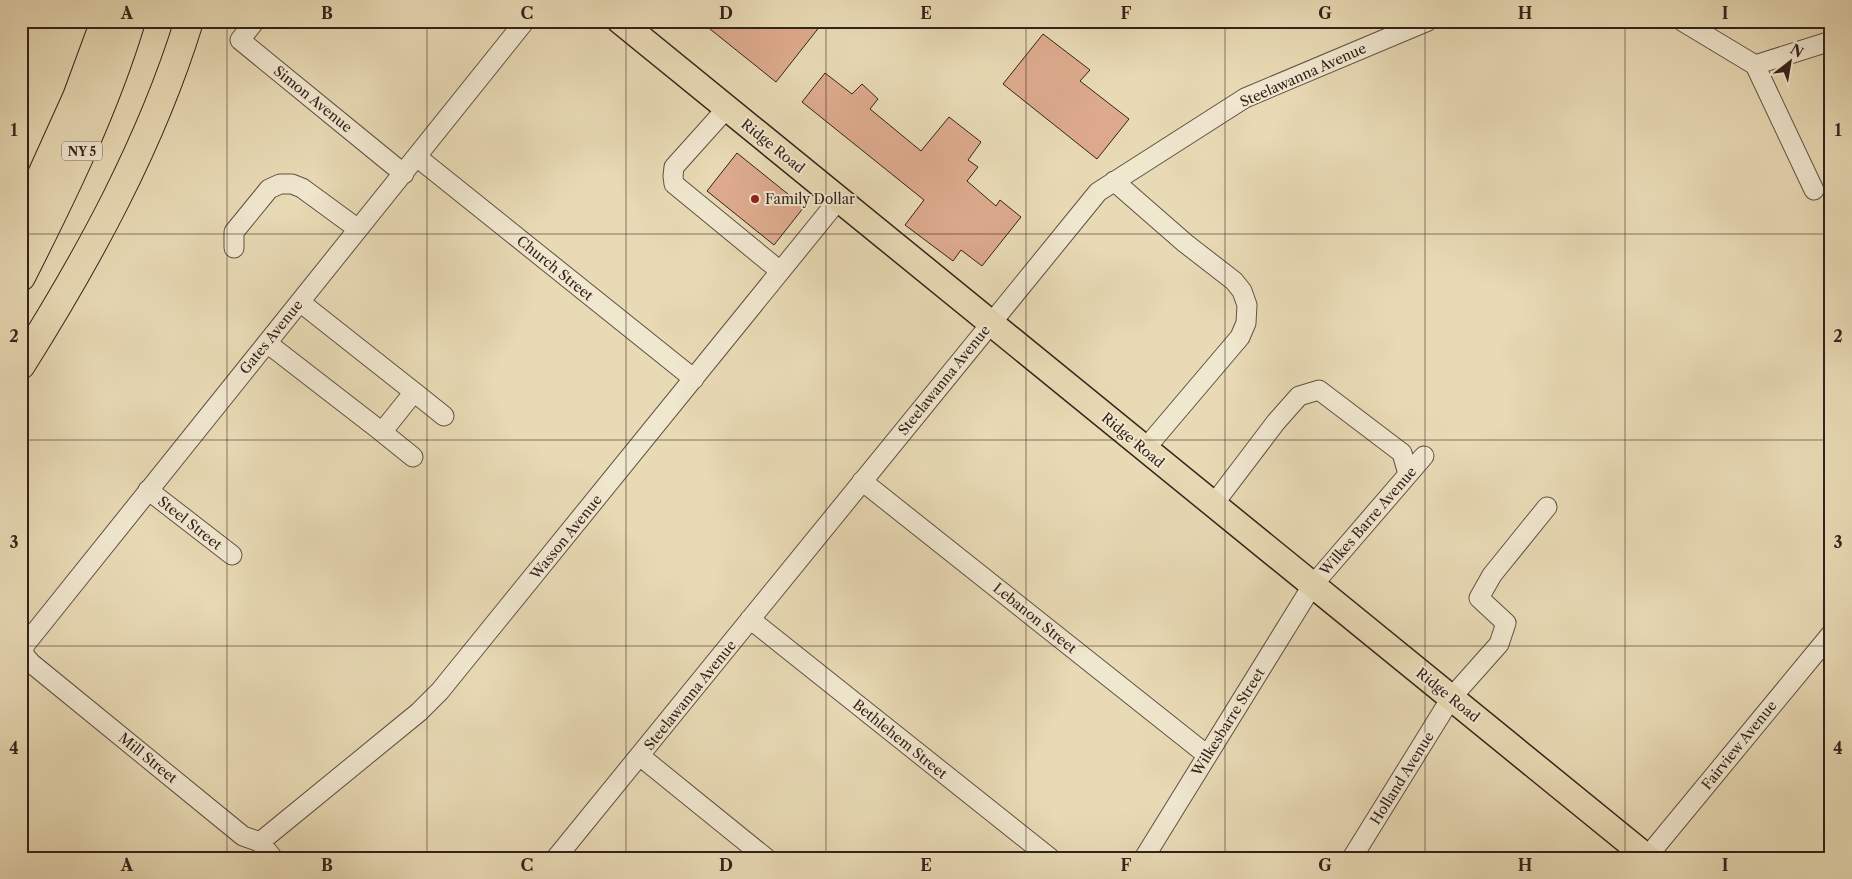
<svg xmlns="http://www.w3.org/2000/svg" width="1852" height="879" font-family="'Libre Caslon Text',serif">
	<rect width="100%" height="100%" fill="#e8dab5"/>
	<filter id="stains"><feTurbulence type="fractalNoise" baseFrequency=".004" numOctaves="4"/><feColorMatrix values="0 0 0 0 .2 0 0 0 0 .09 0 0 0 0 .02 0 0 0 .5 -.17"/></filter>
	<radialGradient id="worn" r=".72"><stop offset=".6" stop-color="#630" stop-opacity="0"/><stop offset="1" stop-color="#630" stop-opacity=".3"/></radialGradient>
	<!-- building -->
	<path fill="#ddaa8d" stroke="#34221c" d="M700,21H824L776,82Z
		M1043,34L1090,70L1080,81L1129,119L1097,159L1003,84Z
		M825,73L852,94L862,84L878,99L870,109L921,151L949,117L981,142L968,160L978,167L967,181L996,206L1000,200L1021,217L982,266L961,250L953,261L905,225L924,200L802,102Z
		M737,153L804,207L774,245L707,191Z"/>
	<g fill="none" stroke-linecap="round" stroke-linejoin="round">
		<!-- minor casing -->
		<g stroke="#615042" stroke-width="21">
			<path id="minor" d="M255,21L240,40L404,174
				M1682,21L1755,65L1814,190
				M1755,65L1831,41
				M727,108L674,167L673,176L674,184L780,271
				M417,157L694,379
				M1114,181L1185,243L1234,281L1242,291L1247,305L1246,323L1240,337L1145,449
				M234,248V232L269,189L280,184H292L302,188L358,229
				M267,343L382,432L414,392L300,302
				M414,392L444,416
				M382,432L413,457
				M862,481L1207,755
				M148,490L232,555
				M1213,505L1276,422L1299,396L1319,390L1402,453L1408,474
				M750,619L1050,858
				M640,756L766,858
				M260,842L419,712L440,691L839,199
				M1647,857L1831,634
				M273,858L260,842L243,836L31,663L24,655V646L525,21
				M556,858L1098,192L1245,98L1428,21
				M1144,858L1312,586L1424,456
				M1352,858L1451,698L1499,644L1506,623L1479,598L1492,575L1547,507"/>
		</g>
		<!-- major casing -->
		<g stroke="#34221c" stroke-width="28">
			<path id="major" d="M620,21L1648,858"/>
		</g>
		<!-- highway casing -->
		<g stroke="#34221c" stroke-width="30">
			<path id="highway" d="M21,221L77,97L105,21
				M21,277C63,194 104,110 131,21
				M21,365C89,257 151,144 189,21"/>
		</g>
		<!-- minor -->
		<use href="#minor" stroke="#f0e7cf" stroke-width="19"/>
		<!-- major -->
		<use href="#major" stroke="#e8dab5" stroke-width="25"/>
		<!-- highway -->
		<use href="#highway" stroke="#e8dab5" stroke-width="28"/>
	</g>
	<!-- grid -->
	<path fill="none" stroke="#34221c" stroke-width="1" stroke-opacity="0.55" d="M227,21V858M427,21V858M626,21V858M826,21V858M1026,21V858M1225,21V858M1425,21V858M1625,21V858M21,234H1831M21,440H1831M21,646H1831"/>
	<!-- markers -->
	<circle fill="#8f2418" stroke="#f0e7cf" stroke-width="2" cx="755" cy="199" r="5"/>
	<g text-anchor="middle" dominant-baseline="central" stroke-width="4" stroke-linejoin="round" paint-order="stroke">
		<!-- shield labels -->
		<rect fill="#f0e7cf" stroke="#6c5d52" stroke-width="1" x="62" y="141.5" width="40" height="19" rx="4"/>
		<g font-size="12" font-weight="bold" fill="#34221c">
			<text x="82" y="151">NY 5</text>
		</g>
		<!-- street labels -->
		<g font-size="14" fill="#34221c" stroke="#f0e7cf">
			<text transform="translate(1303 75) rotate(-24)">Steelawanna Avenue</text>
			<text transform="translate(313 99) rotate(39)">Simon Avenue</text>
			<text transform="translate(773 146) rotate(39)">Ridge Road</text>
			<text transform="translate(555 268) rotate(39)">Church Street</text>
			<text transform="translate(271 337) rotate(-51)">Gates Avenue</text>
			<text transform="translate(944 380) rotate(-51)">Steelawanna Avenue</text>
			<text transform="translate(1133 440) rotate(40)">Ridge Road</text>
			<text transform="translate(1368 521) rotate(-49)">Wilkes Barre Avenue</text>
			<text transform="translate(190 523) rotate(38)">Steel Street</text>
			<text transform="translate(566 537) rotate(-51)">Wasson Avenue</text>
			<text transform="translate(1035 618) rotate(39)">Lebanon Street</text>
			<text transform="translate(690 695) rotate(-51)">Steelawanna Avenue</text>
			<text transform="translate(1448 695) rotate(39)">Ridge Road</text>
			<text transform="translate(1228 722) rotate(-58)">Wilkesbarre Street</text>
			<text transform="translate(900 739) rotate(39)">Bethlehem Street</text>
			<text transform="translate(1739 745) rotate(-51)">Fairview Avenue</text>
			<text transform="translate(148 758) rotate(39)">Mill Street</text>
			<text transform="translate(1402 778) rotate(-58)">Holland Avenue</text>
		</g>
		<!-- poi labels -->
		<g font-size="14" fill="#34221c" stroke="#f0e7cf" text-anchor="start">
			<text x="765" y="199">Family Dollar</text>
		</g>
	</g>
	<!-- margin -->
	<rect width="1852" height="879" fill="none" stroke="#e8dab5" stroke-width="55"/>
	<!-- north arrow -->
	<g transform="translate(1790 62) rotate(31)" stroke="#f0e7cf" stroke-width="4" paint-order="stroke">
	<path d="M0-4L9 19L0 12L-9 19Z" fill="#34221c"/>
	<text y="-8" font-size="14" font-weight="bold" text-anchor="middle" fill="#34221c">N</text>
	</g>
	<rect x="28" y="28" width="1796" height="824" fill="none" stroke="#34221c" stroke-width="2"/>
	<g font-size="16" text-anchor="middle" font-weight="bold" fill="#34221c">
		<text x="127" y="19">A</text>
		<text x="327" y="19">B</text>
		<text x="527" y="19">C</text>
		<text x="726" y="19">D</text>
		<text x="926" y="19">E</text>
		<text x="1126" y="19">F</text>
		<text x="1325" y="19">G</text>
		<text x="1525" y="19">H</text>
		<text x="1725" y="19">I</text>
		<text x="14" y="136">1</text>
		<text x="1838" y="136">1</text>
		<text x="14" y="342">2</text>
		<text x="1838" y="342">2</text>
		<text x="14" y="548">3</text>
		<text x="1838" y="548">3</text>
		<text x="14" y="754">4</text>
		<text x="1838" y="754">4</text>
		<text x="127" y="871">A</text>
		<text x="327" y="871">B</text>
		<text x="527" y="871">C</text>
		<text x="726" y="871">D</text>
		<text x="926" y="871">E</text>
		<text x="1126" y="871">F</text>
		<text x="1325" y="871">G</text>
		<text x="1525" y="871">H</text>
		<text x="1725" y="871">I</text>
	</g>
	<rect width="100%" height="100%" filter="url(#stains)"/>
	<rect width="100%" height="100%" fill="url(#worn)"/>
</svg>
